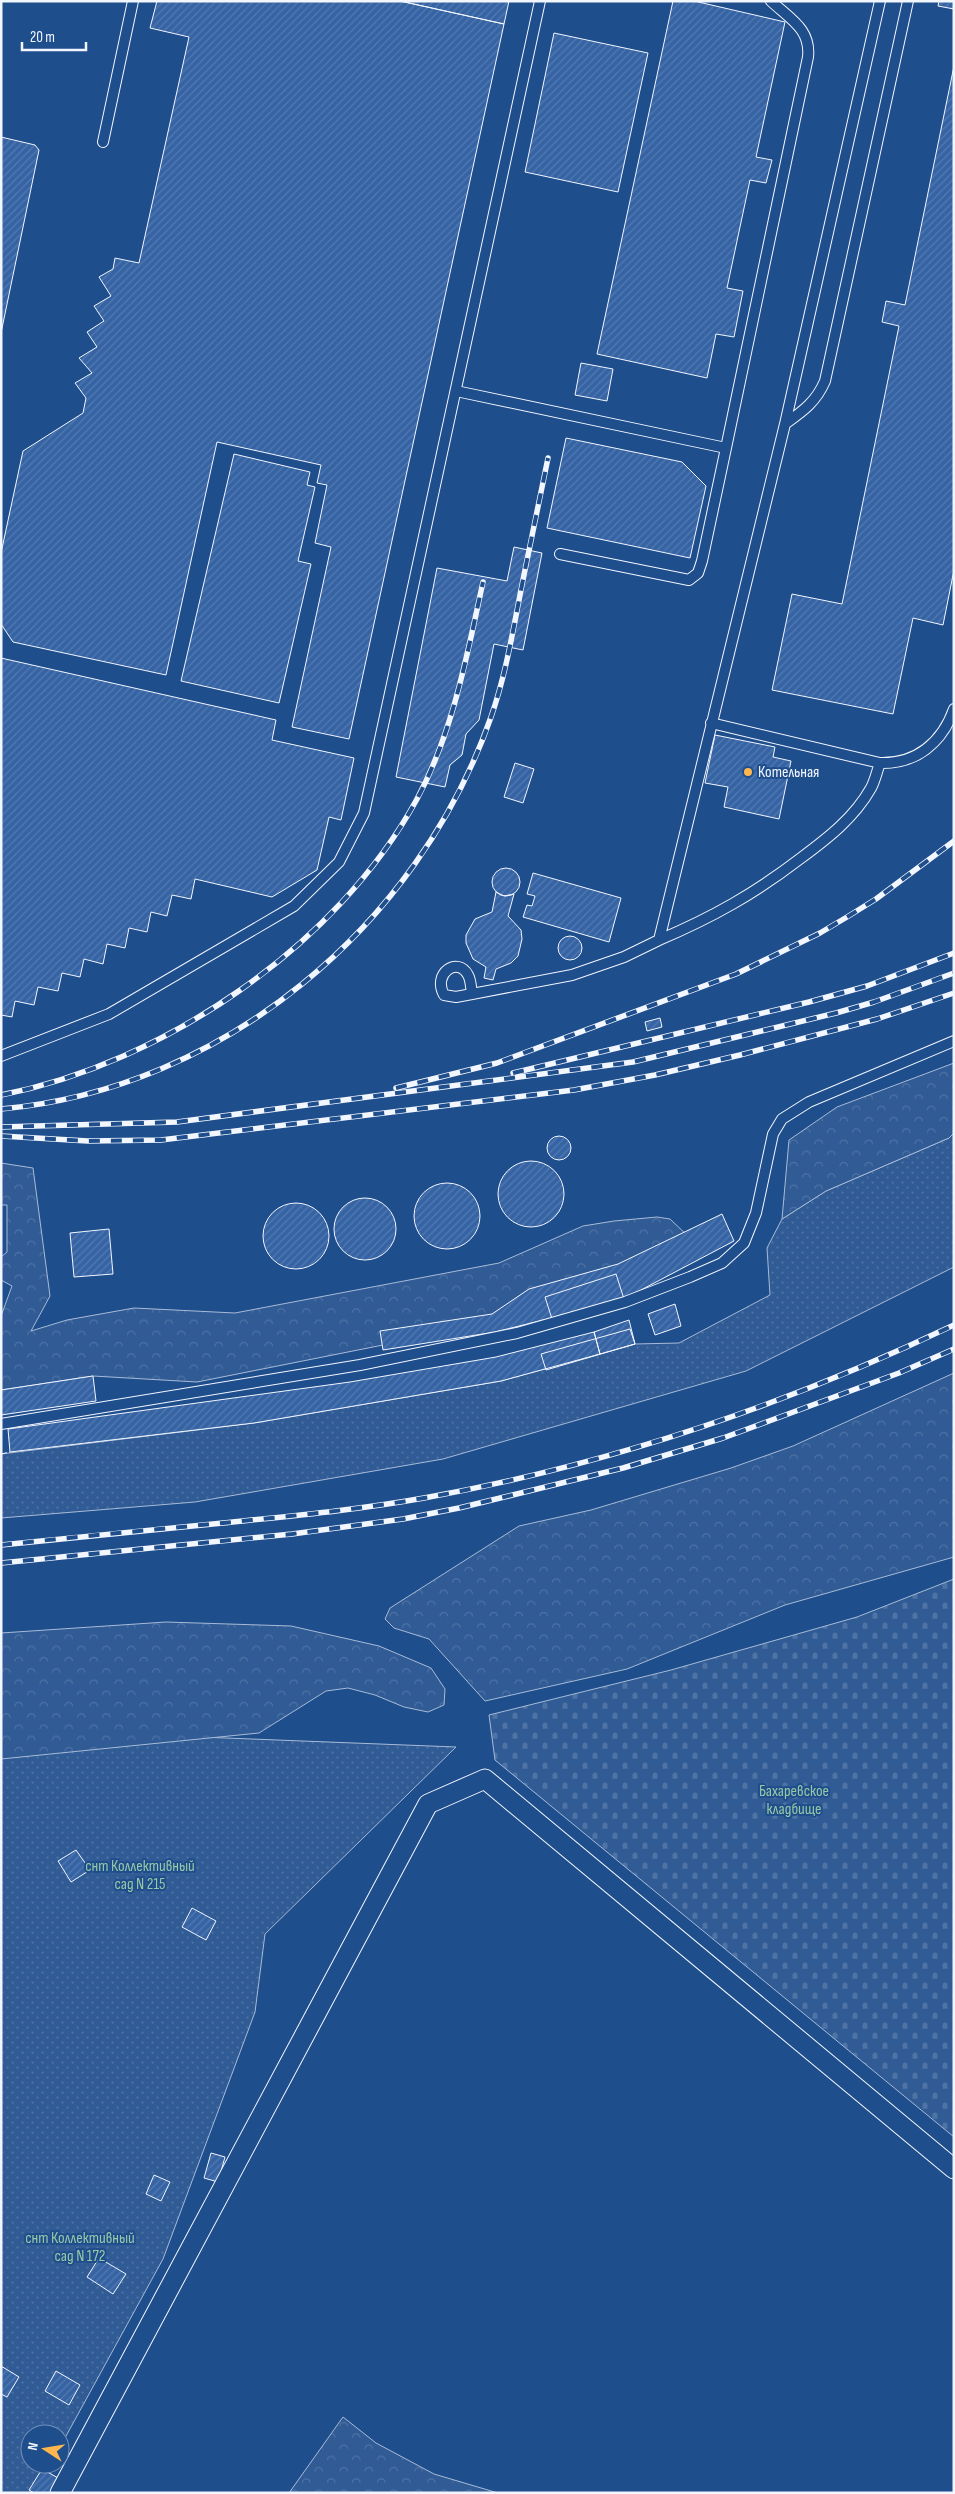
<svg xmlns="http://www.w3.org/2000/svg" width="955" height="2494" font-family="'Sofia Sans Condensed',sans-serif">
	<defs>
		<pattern id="grass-dots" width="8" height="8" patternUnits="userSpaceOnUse" patternTransform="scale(1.25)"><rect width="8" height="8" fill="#305b95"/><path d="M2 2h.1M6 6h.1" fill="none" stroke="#4e73a5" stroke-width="1.8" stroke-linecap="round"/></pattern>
		<pattern id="forest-crowns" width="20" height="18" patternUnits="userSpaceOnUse" patternTransform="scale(1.25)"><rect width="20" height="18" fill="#305b95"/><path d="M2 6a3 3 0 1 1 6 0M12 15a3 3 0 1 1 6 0" fill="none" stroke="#4e73a5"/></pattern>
		<pattern id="cemetery-stones" width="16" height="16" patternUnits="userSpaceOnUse" patternTransform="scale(1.25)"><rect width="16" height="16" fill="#305b95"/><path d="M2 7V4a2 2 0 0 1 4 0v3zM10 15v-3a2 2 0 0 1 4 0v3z" fill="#4e73a5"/></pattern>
		<pattern id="building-hatch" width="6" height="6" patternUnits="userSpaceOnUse" patternTransform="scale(1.25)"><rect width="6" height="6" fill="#3563a3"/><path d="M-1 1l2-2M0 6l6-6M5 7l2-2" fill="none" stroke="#537ab1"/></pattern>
	</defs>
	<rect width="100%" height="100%" fill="#1f4e8c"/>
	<!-- grass -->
	<path fill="url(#grass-dots)" stroke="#a8bbd7" d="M954,1133V1267L746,1371L443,1459L195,1502L1,1518V1454L254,1423L501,1381L635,1344L679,1343L770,1295L767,1248L782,1219L826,1191L949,1138Z
		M149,1735L456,1747L265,1934L255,2012L163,2259L60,2447V2434H30V2464H51L35,2493H1V1750Z"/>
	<!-- forest -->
	<path fill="url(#forest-crowns)" stroke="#a8bbd7" d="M954,1063V1133L949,1138L826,1191L782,1219L789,1140L837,1107Z
		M1,1163L33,1168L50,1296L31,1331L67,1320L134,1308L235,1313L499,1263L583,1226L614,1221L657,1217L670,1219L690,1238L524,1317L197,1382L93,1376L1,1390V1316L12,1286L1,1280V1257L7,1252V1205H1Z
		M954,1373V1557L785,1605L627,1669L485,1701L429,1639L394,1628L385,1619L390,1608L519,1526L591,1510L731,1468L793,1446Z
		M166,1622L291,1626L379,1646L431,1668L445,1689L444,1705L428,1712L404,1707L375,1695L348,1688L326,1691L259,1733L1,1759V1633Z
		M343,2417L376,2443L434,2474L498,2493H289Z"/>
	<!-- cemetery -->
	<path fill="url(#cemetery-stones)" stroke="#a8bbd7" d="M954,1579V2137L495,1760L489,1715L671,1670L857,1617Z"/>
	<!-- building -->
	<path fill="url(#building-hatch)" stroke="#f2f6ff" d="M157,1H400L504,24L349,739L292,727L331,547L315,543L327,485L317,483L321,465L217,442L166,675L13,642L1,624V553L23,451L83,413L86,398L75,383L92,373L79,358L97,347L87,332L104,321L94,306L111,296L99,277L113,269L115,258L139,263L189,37L150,28Z
		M400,1H509L504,24Z
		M673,1H694L785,22L756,157L772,160L766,183L750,180L727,288L743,291L734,337L716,334L707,378L597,354Z
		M939,1H954V9L938,6Z
		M554,33L648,53L618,192L525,172Z
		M954,66V570L943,625L913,618L893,714L772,690L792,594L842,604L899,326L882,322L886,301L905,305Z
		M1,137L35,145L39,150L1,333Z
		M581,363L613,369L607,401L575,395Z
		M566,438L682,462L706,486L690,558L547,528Z
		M234,454L310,472L307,485L315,487L298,561L311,564L279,703L181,681Z
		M514,547L542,553L523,650L494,644L479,720L466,734L462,755L450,765L445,787L396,777L437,568L507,581Z
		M1,658L276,720L272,740L354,758L341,820L329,817L317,870L272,897L195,879L191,899L172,895L167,916L151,912L147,932L129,928L125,948L107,944L103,964L84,959L80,977L62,973L58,991L38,987L34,1005L15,1001L12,1017L1,1015Z
		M715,735L775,747L773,757L791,761L779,819L724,807L728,787L705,783Z
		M515,763L534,769L523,803L504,797Z
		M492 882a14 14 0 1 1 28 0a14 14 0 1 1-28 0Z
		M533,873L621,898L609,942L523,917L527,905L532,906L535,896L527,894Z
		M496,892L504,896L514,894L508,916L521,930L522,939L518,956L511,963L496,969L493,980L484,978L486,967L473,959L466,943V935L475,919L492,912Z
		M558 948a12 12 0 1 1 24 0a12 12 0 1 1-24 0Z
		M660,1018L662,1027L647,1031L645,1022Z
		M547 1148a12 12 0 1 1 24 0a12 12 0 1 1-24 0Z
		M498 1194a33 33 0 1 1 66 0a33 33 0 1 1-66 0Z
		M414 1216a33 33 0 1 1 66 0a33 33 0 1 1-66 0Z
		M334 1229a31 31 0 1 1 62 0a31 31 0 1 1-62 0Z
		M263 1236a33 33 0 1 1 66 0a33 33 0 1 1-66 0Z
		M722,1214L734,1241L620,1301L495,1332L383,1350L380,1331L492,1314L529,1289L618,1264Z
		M109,1229L113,1274L74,1277L70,1233Z
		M616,1274L624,1299L553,1322L545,1297Z
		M675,1304L681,1326L655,1335L648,1314Z
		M629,1320L635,1344L600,1354L594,1332Z
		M630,1329L635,1344L546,1370L541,1354Z
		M594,1332L600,1354L501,1381L254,1423L10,1452L8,1429L350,1382L496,1357Z
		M93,1376L96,1401L1,1415V1390Z
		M76,1850L90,1870L71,1882L58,1861Z
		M192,1908L216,1921L206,1940L182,1927Z
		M211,2153L225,2157L218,2182L204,2178Z
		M154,2175L170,2182L161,2201L146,2194Z
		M99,2258L126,2274L113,2294L87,2277Z
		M1,2366L19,2377L7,2397L1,2394Z
		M56,2371L80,2385L69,2405L45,2391Z
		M42,2469L60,2479L51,2493H34L29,2490Z"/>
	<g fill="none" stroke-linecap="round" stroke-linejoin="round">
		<!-- service casing -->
		<g stroke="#f2f6ff" stroke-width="12">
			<path id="service" d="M103,142L133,1
				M456,391L726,448L702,561L698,573L689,580L560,554
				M785,424L880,1
				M726,448L808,57C811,29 790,19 771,1
				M711,723L880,763C916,764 942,743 954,709
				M659,940C713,917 754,894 801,858C828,838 854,818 871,788C875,781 877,771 880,763
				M472,994C471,988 471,980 468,975C458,956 432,973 444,995L456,997L472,994L572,975L624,957L659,940L785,424C803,411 816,402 825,381L908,1
				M1,1056L109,1014L294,906L339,862L364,813L540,1
				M1,1424L360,1365L517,1333L625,1302L690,1277L722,1263L744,1243L756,1213L773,1134L782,1119L809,1102L954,1041"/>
		</g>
		<!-- minor casing -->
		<g stroke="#f2f6ff" stroke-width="21">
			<path id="minor" d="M60,2493L428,1804L485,1779L954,2169"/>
		</g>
		<!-- service -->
		<use href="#service" stroke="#1f4e8c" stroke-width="10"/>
		<!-- minor -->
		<use href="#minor" stroke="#1f4e8c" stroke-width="19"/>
		<!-- rail casing -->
		<g stroke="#f2f6ff" stroke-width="5.5">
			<path id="rail" d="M513,1073L809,1002L867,986L954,953
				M396,1088L497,1063L736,974L820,933L847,917L876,899L954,841
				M1,1095C164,1063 337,946 417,799C453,732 467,655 483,582
				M1,1109C224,1089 418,926 491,717C505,677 512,636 520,595C529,549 539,503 548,458
				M1,1127L177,1122L633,1062L836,1013L874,1002L954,973
				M1,1136L88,1141L161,1140L574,1090L655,1075L740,1055L877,1019L954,993
				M1,1545C75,1537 149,1530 223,1523C290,1516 357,1510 424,1498C607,1465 786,1405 954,1325
				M1,1563L292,1534L403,1519L459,1508L623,1468L723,1438L899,1373L954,1349"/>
		</g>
		<!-- rail -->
		<use href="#rail" stroke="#1f4e8c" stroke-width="4" stroke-dasharray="11" stroke-linecap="butt"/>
		<!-- fence -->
		<path stroke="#f2f6ff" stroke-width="1" stroke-dasharray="6 2.5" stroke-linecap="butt" d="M1,1454L10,1452"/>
	</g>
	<!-- markers -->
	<circle fill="#ffb74d" stroke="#1f4e8c" stroke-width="2" cx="748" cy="772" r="5"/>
	<g text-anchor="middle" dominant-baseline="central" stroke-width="4" stroke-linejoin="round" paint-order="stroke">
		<!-- poi labels -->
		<g font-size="16" fill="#f2f6ff" stroke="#1f4e8c" text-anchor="start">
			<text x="758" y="772">Котельная</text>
		</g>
		<!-- park labels -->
		<g font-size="16" fill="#97c8a6" stroke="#1f4e8c">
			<text x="794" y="1791">Бахаревское<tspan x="794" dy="18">кладбище</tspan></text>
			<text x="140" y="1866">снт Коллективный<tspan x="140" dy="18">сад N 215</tspan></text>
			<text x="80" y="2238">снт Коллективный<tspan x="80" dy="18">сад N 172</tspan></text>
		</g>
	</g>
	<!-- border -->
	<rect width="955" height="2494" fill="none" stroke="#f2f6ff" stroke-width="5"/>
	<!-- north arrow -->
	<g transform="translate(45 2449) rotate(282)"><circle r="24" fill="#1f4e8c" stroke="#7391ba"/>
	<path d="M0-4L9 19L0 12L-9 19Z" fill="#ffb74d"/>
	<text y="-8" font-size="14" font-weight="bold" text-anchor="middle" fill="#f2f6ff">N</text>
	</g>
	<!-- scale -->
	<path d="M22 42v8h64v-8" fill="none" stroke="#f2f6ff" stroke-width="2.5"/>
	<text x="30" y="42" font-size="15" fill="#f2f6ff" stroke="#1f4e8c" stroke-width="4" paint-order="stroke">20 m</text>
</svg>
